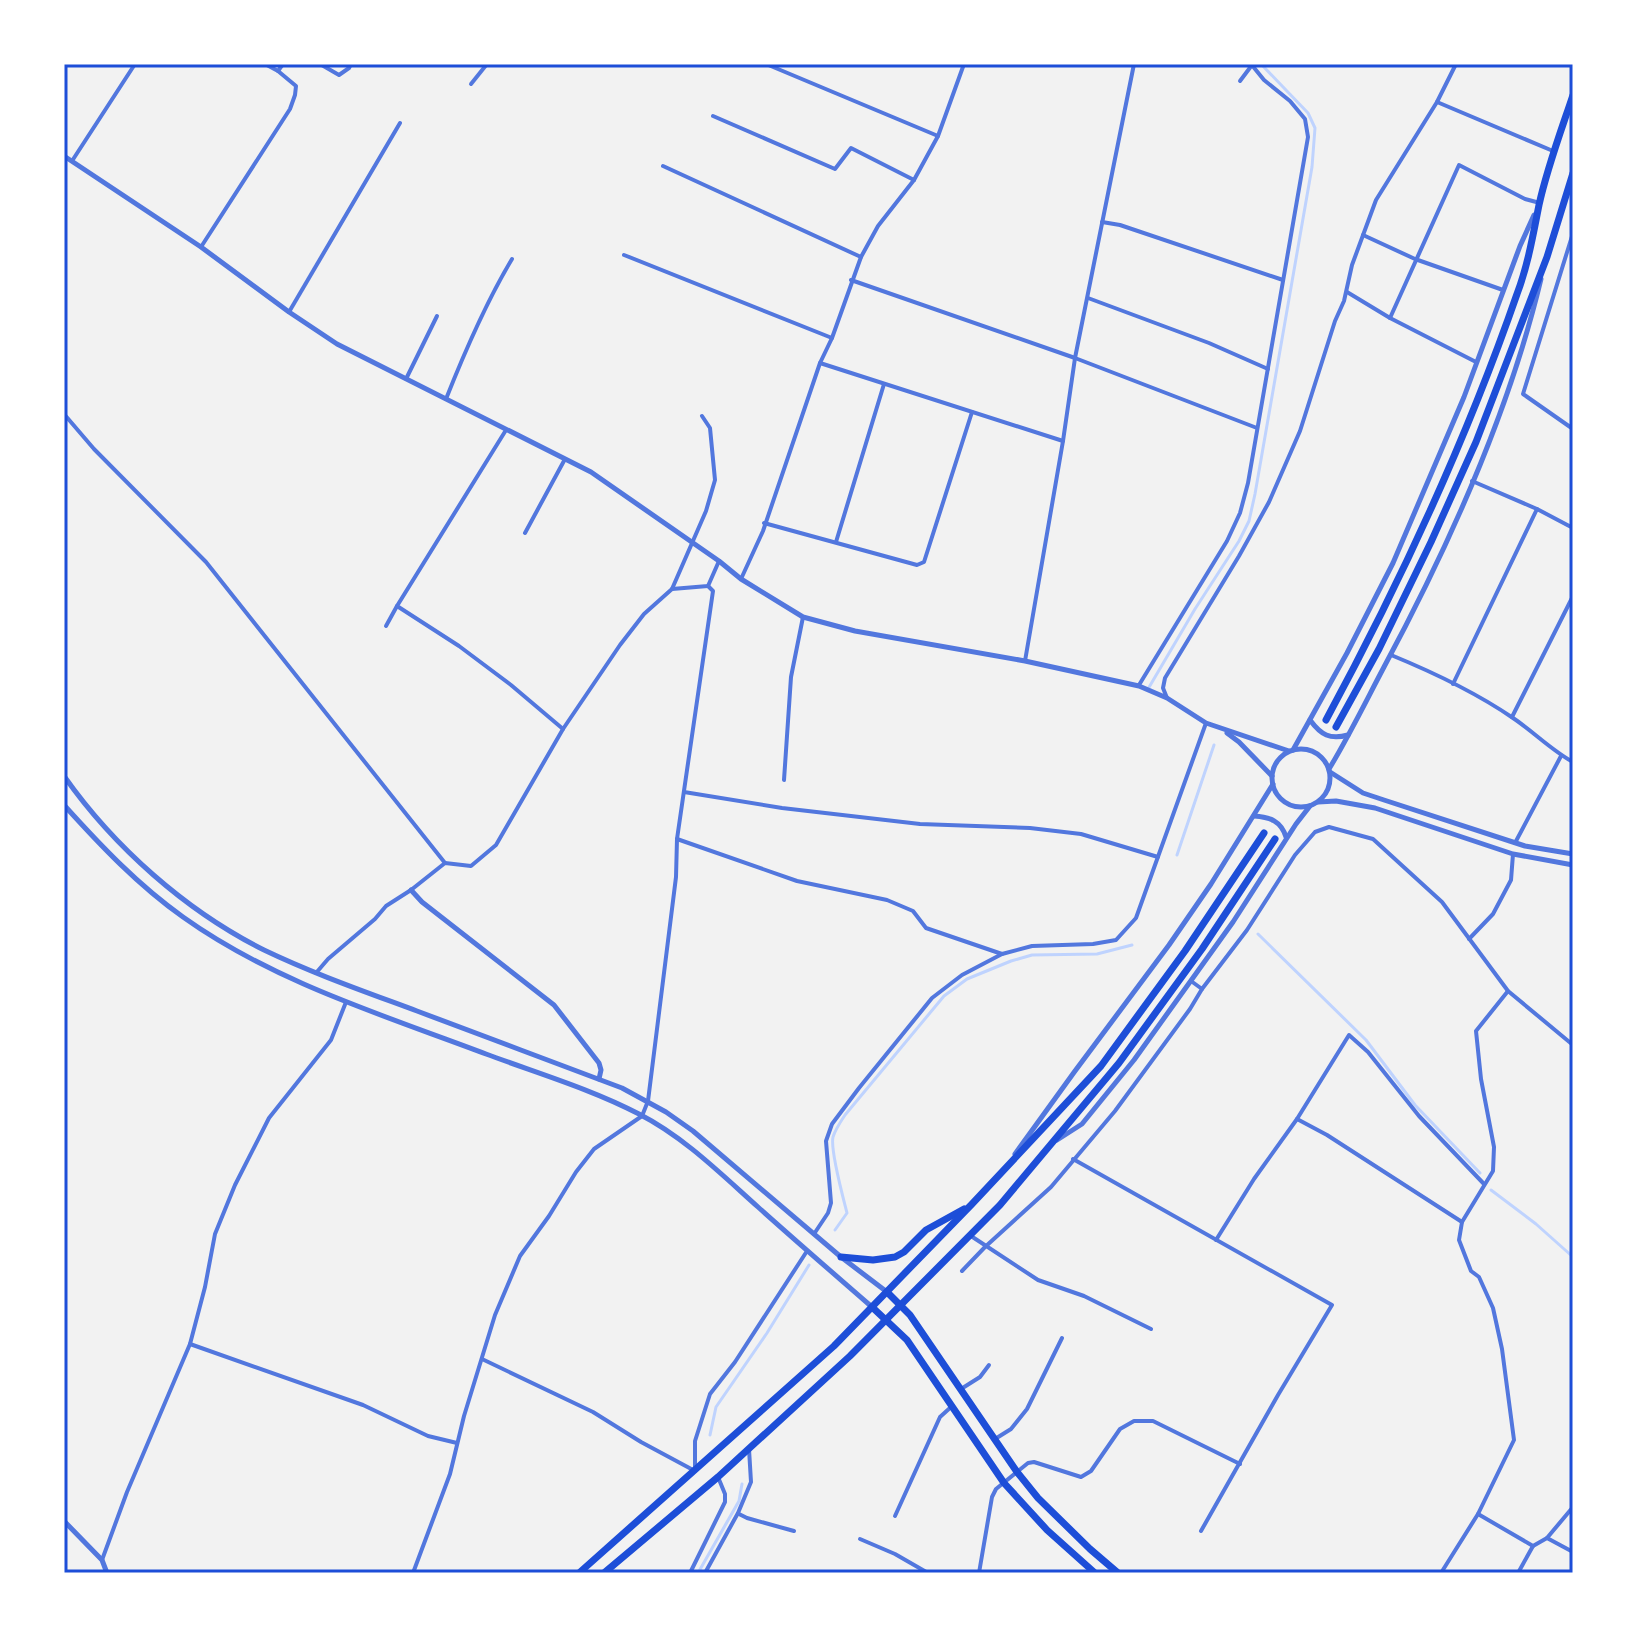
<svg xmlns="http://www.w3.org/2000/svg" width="1637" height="1637" font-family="'Zilla Slab',serif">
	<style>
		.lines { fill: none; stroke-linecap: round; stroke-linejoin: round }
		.stream { stroke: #bfd3fe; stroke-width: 3 }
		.minor { stroke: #5277de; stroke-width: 4 }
		.tertiary { stroke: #5277de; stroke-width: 5 }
		.trunk { stroke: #1d4ed8; stroke-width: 7 }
		.neatline { fill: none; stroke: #1d4ed8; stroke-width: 3 }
	</style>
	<rect width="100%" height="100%" fill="#f2f2f2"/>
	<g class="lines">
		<g class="stream">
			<polyline points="1148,689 1195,609 1239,541 1249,521 1255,494 1312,167 1315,128 1308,113 1261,64"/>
			<polyline points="1177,855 1214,745"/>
			<polyline points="1258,934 1366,1040 1415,1105 1480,1173"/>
			<polyline points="1491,1190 1536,1224 1573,1257"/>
			<path d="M 835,1230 L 847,1213 C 843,1197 830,1150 833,1137 C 835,1130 841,1121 845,1115 L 944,996 L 967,979 L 1011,961 L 1032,955 L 1097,954 L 1132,945"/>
			<polyline points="710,1435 716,1407 767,1333 809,1265"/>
			<polyline points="698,1573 739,1501 742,1484"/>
		</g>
		<g class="minor">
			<polyline points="320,64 339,75 349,68 351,64"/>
			<polyline points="766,64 938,136"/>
			<polyline points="278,71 283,64"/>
			<polyline points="1240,81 1252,65"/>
			<polyline points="471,84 487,64"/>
			<polyline points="1437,102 1553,151"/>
			<polyline points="713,116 835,169 851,148 914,180"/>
			<polyline points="72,161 135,64"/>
			<polyline points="663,166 861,257"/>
			<polyline points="1102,222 1120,225 1283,280"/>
			<polyline points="1573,233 1523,394 1573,429"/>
			<polyline points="1363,235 1415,259 1503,290"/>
			<polyline points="201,247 290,109 295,95 296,86 278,71 265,64"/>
			<polyline points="624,255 832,338"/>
			<polyline points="851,280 1075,358 1257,428"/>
			<polyline points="1347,292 1390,318 1476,362"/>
			<polyline points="1088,298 1209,343 1268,369"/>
			<polyline points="289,312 400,123"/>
			<polyline points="1390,318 1459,165 1525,199 1540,203"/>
			<polyline points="820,363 1063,441"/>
			<polyline points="406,379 437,316"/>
			<path d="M 446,399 C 465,351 485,304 512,259"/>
			<polyline points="64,414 94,449 206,562 445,863"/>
			<polyline points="506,430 397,606 459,646 511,685 563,729"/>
			<polyline points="1472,481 1537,509 1573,528"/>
			<polyline points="764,523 917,565 924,562 972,412"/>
			<polyline points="525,533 565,459"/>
			<polyline points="836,542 884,384"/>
			<polyline points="741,579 763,531 820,363 832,338 861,257 878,226 914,180 938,136 964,64"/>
			<polyline points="672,589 708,586 719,561"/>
			<polyline points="386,626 397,606"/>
			<path d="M 1391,655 C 1430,671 1478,694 1513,718 C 1534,732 1551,750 1573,762"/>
			<polyline points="1025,661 1063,441 1075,358 1134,64"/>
			<polyline points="1453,684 1537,509"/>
			<polyline points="1139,685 1227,541 1240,513 1248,483 1308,137 1305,119 1290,101 1264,80 1251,64"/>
			<polyline points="1167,698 1163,688 1165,678 1239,556 1269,502 1300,431 1335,321 1344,301 1352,265 1376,200 1437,102 1456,64"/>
			<polyline points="1512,717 1573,596"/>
			<polyline points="784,780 791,677 803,617"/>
			<polyline points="684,792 782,808 920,824 1030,828 1081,834 1158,857"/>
			<polyline points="677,839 797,881 887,900 913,911 926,928 1002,954"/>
			<polyline points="1515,843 1561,756"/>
			<polyline points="1469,939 1493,914 1511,880 1513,854"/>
			<polyline points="316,973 328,959 375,919 386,906 411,890 445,863 471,866 496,845 563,729 620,645 644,614 672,589 706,511 715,480 710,428 702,416"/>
			<polyline points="1191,981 1202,989 1247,930 1295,855 1315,832 1329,827 1373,839 1442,902 1508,991 1573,1045"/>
			<polyline points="1297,1119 1327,1135 1462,1222"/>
			<polyline points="1073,1159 1332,1305 1278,1395 1201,1531"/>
			<polyline points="814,1234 828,1213 831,1203 826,1141 832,1124 859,1088 932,998 962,975 1002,954 1032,946 1093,944 1116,940 1136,918 1206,723"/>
			<polyline points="971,1236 1038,1280 1084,1296 1151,1329"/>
			<polyline points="1216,1240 1254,1179 1297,1119 1349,1035 1368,1052 1419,1116 1484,1184"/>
			<polyline points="962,1271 985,1247 1051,1187 1115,1111 1190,1009 1202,989"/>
			<polyline points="190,1344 363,1405 428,1436 457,1443"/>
			<polyline points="482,1359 593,1412 641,1442 695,1471 695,1441 710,1394 735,1362 807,1251"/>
			<polyline points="961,1389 980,1377 989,1365"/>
			<polyline points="995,1439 1011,1429 1027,1409 1062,1338"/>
			<polyline points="739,1514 747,1518 794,1531"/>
			<polyline points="1478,1514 1533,1546 1547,1538 1573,1552"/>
			<polyline points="895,1516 940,1417 951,1407"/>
			<polyline points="1547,1538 1573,1507"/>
			<polyline points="860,1539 895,1554 928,1573"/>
			<polyline points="102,1560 127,1492 190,1344 205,1287 215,1234 235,1185 269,1118 331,1040 346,1002"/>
			<polyline points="413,1573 450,1474 464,1416 495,1315 520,1256 549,1216 576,1172 594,1149 642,1116 648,1101 676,877 677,839 713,591 708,586"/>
			<polyline points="690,1573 725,1502 725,1494 718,1477"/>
			<polyline points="705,1573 738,1513 751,1482 749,1449"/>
			<polyline points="979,1573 992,1497 996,1489 1028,1463 1034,1462 1081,1477 1091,1471 1120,1429 1134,1421 1153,1421 1240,1464"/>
			<polyline points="1441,1573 1478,1514 1514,1440 1502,1349 1493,1308 1479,1277 1471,1271 1459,1240 1462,1222 1493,1171 1494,1147 1481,1079 1476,1031 1508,991"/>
			<polyline points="1518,1573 1533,1546"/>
		</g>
		<g class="tertiary">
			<polyline points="64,156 201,247 289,312 337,344 591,472 719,561 741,579 803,617 855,631 1025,661 1139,686 1167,698 1206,723 1289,751"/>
			<path d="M 1310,720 C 1321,735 1330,740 1348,735"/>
			<polyline points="1227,733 1239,742 1272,776"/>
			<circle cx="1301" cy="778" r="29"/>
			<polyline points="1293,750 1347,653 1393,563 1464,397 1520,246 1534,215"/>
			<path d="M 1329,769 C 1349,736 1366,701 1384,667 C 1449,546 1509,413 1541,279"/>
			<polyline points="1330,772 1363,793 1384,800 1525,846 1573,854"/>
			<path d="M 64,776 C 114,847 186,911 264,950 C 314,974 366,992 417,1011 C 485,1037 554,1062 622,1088 L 666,1112 L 693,1131 L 841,1257 L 887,1292"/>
			<polyline points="1318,802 1336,801 1375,808 1513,854 1573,865"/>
			<path d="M 64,805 C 101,846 138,885 183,917 C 274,982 383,1015 486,1054 C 537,1073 591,1089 639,1114 C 684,1137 721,1174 758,1207 C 796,1241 834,1274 872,1307"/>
			<path d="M 1254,816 C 1270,817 1281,821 1286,837"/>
			<polyline points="411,890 422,902 554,1005 599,1063 601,1070 599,1079"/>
			<polyline points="1057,1140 1082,1124 1134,1060 1233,922 1296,824 1310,806"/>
			<polyline points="1015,1154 1075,1071 1169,945 1211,884 1273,784"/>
			<polyline points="64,1521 102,1560 107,1573"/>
		</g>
		<g class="trunk">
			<path d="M 1326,720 C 1400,583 1466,441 1517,294 C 1528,265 1533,235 1539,205 C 1547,168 1561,131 1573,95"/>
			<polyline points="1336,727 1379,649 1431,542 1476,442 1547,257 1573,173"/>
			<polyline points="841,1257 873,1260 895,1257 904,1252 926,1230 964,1209"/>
			<polyline points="887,1292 910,1315 1017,1472 1038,1498 1090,1549 1118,1573"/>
			<polyline points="872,1307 907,1340 1004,1483 1047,1530 1095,1573"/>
			<polyline points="579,1573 834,1346 972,1204 1101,1066 1185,951 1264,833"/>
			<polyline points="604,1573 718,1477 850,1356 1000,1205 1119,1063 1202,949 1275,839"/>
		</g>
	</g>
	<rect width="1637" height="1637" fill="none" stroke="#ffffff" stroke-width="132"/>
	<rect x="66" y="66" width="1505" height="1505" class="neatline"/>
</svg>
